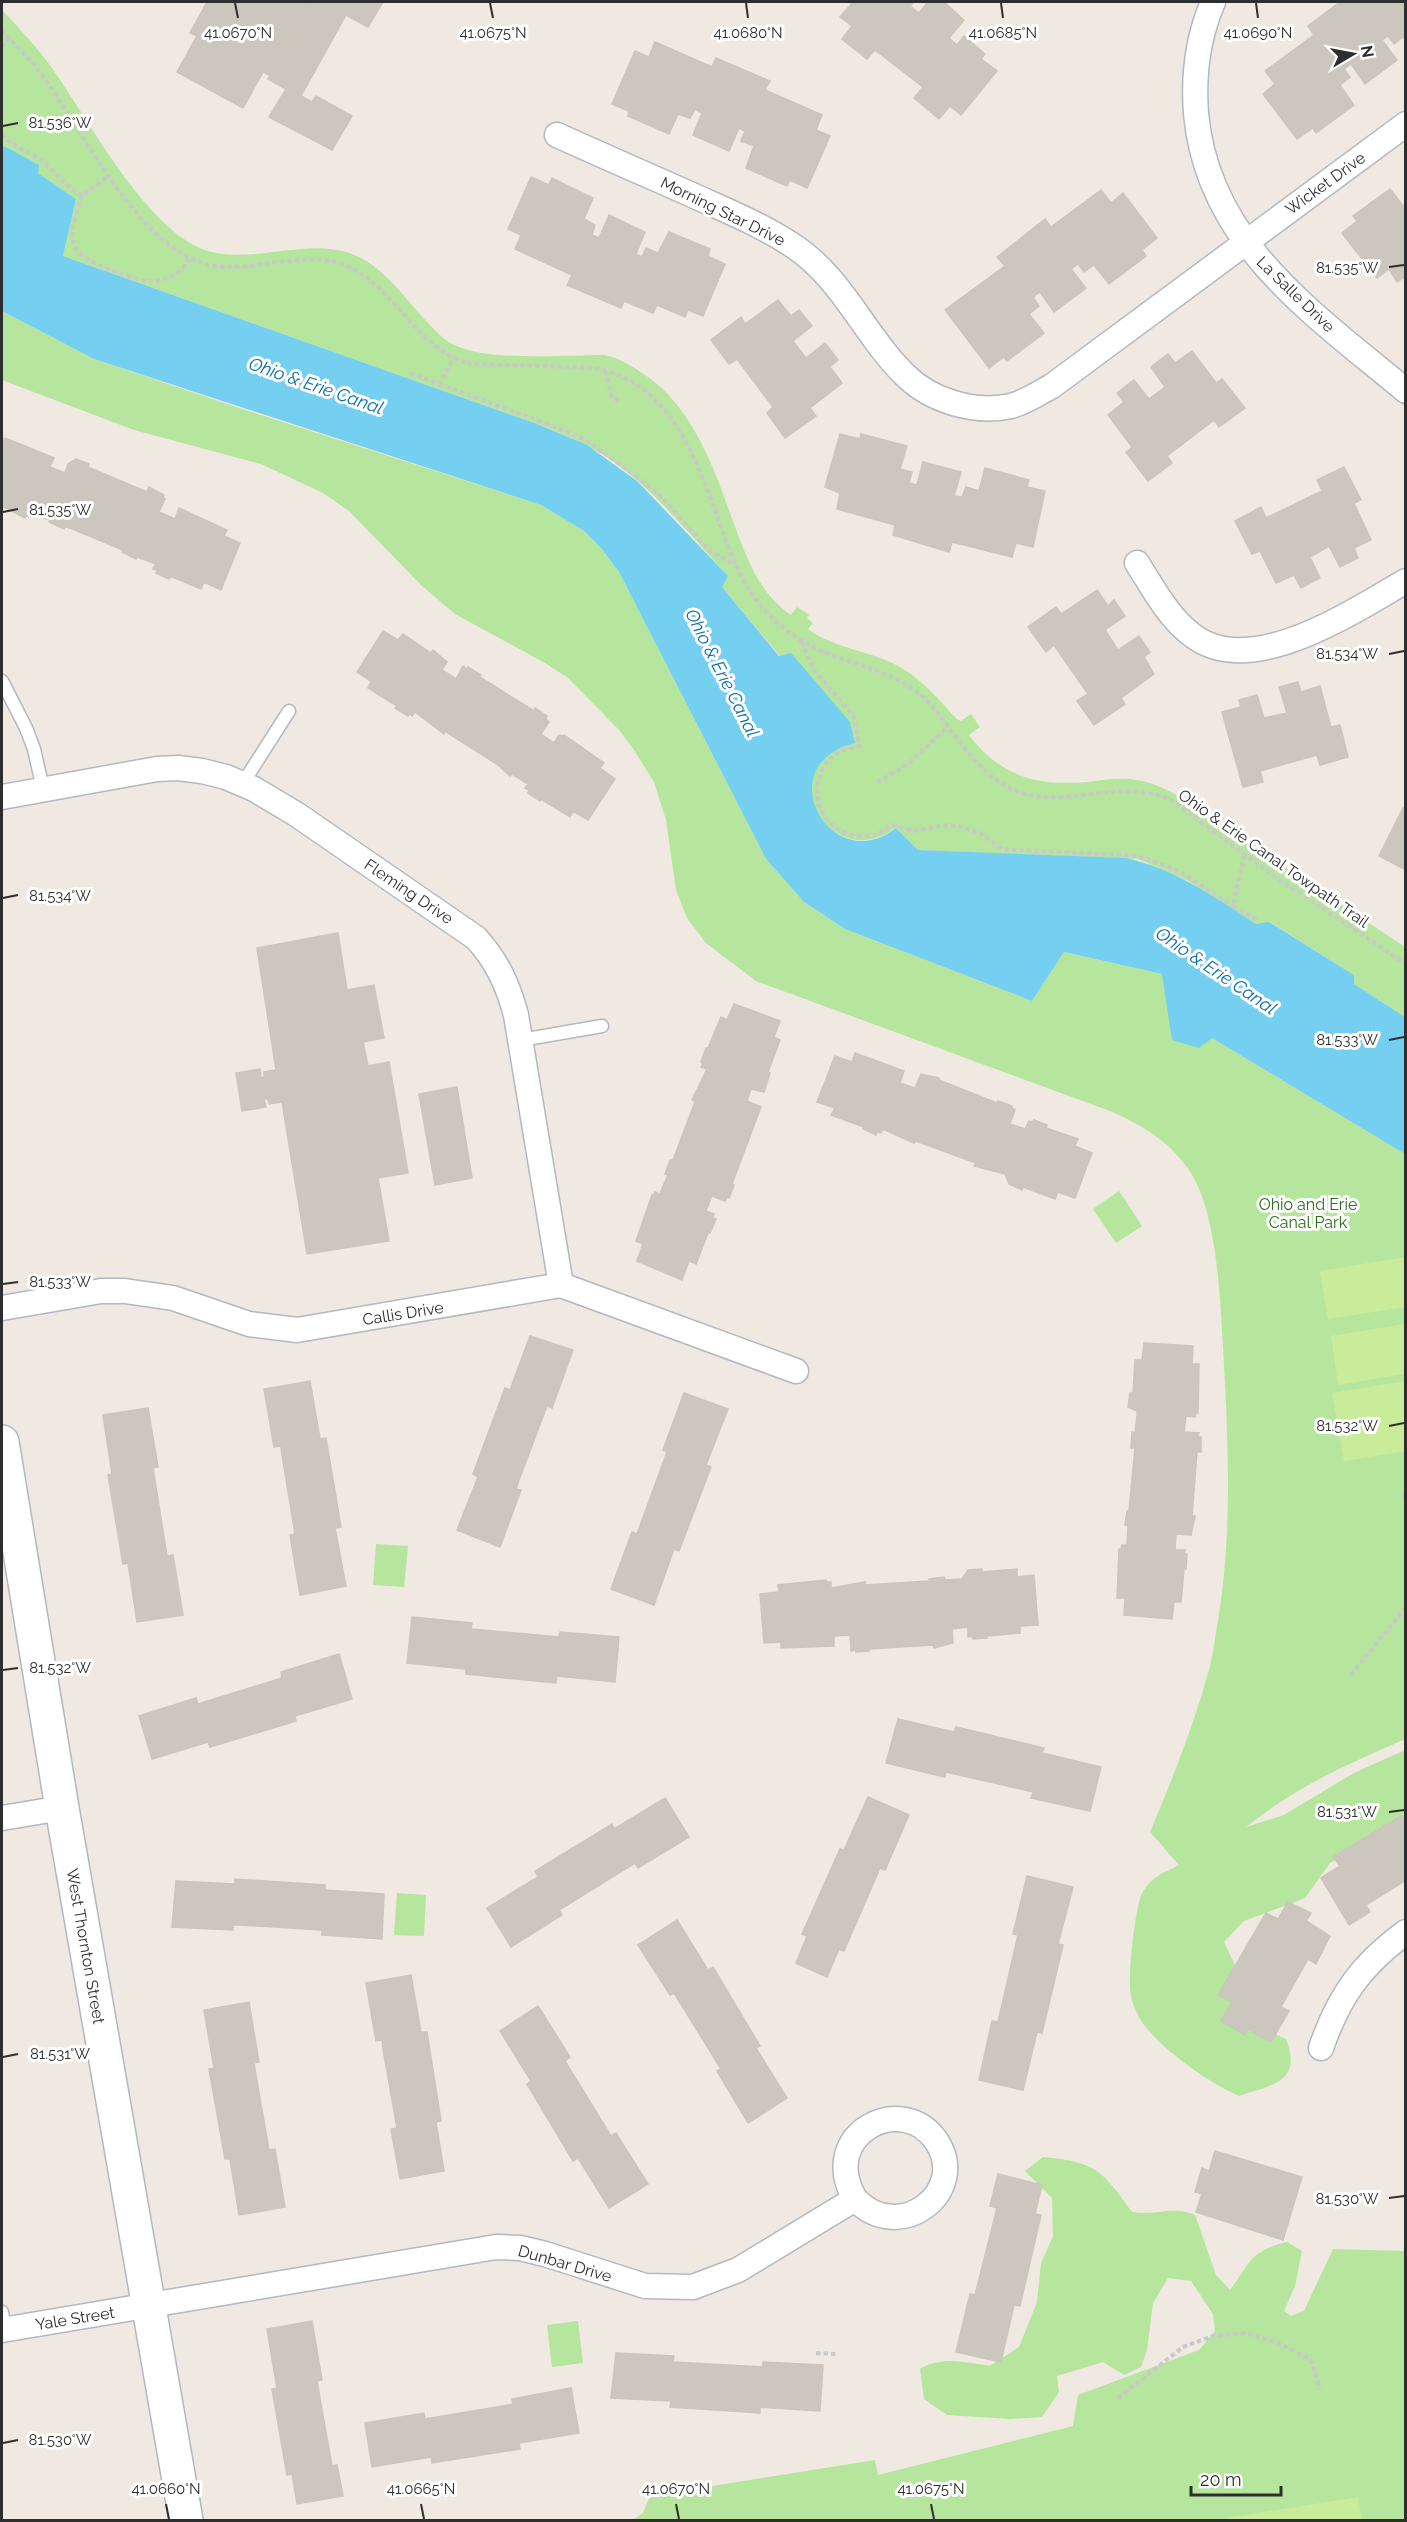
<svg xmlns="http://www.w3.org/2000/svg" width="1407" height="2522" font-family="Raleway,sans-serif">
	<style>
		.green { fill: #b6e59e }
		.pitch { fill: #c9ec9a }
		.water { fill: #75cff0 }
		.building { fill: #cbc7bf; stroke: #cbc5ba; stroke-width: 1.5 }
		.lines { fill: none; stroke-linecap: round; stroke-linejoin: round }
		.service-casing { stroke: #b4b7c1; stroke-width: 15 }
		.minor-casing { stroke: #b4b7c1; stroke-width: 27 }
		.secondary-casing { stroke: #b4b7c1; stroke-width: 36 }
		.path { stroke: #c9c9c9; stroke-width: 4; stroke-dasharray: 4.5 3; stroke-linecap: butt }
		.service { stroke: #fff; stroke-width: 12 }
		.minor { stroke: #fff; stroke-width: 24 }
		.secondary { stroke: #fff; stroke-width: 33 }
		.ticks { fill: none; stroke: #2e2e2e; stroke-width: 2 }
		.labels { text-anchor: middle; stroke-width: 6; stroke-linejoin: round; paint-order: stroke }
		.street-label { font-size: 16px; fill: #2e2e2e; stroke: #fff }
		.park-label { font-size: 16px; fill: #2c6e1b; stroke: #fff }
		.water-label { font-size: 18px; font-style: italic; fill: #0d6fa3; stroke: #fff }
		.ticks-label { font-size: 15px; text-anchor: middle; fill: #2e2e2e; stroke: #fff; stroke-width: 6; stroke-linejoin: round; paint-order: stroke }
	</style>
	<rect width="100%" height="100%" fill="#efe9e1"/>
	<g class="green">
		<path d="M 2,10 C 19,28 37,47 52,68 C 88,119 148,233 208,251 C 258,265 312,234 359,257 C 389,272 408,303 431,326 C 439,335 448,343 459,347 C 493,361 566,355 604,355 C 621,358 633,367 648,377 C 695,411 715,471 734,524 C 747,559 759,593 791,615 L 797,607 L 809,615 L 807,618 L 813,623 L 808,629 C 832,647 863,650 890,662 C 919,675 936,697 957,719 L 961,721 L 971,714 L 980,727 L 969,735 C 1001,777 1037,786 1087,782 C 1104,780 1120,777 1137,780 C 1151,782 1163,788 1175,794 L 1405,947 L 1405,1017 L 1354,984 L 1354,975 L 1270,922 L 1257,925 L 1190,882 L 1138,859 L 918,850 L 896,828 C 831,876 766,769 854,742 L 791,653 L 780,656 L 722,587 L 727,575 C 690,535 654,489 608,458 C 586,444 562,434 537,424 L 63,256 L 76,199 L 38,173 L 4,146 L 2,147 Z"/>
		<path d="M 2,311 L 94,359 L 239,408 L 541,505 L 584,531 L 601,548 L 619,572 L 766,859 L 804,902 L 845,929 L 1032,1001 L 1064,952 L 1162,974 L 1212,1038 L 1405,1154 L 1405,1739 C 1346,1765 1297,1786 1246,1827 L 1284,1815 L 1354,1773 L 1405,1750 L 1405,1821 L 1393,1825 L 1359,1848 L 1330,1863 L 1305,1898 L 1244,1921 L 1224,1942 L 1243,1982 L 1237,2017 L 1286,2039 C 1303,2082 1272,2085 1239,2096 C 1209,2083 1164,2051 1144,2025 C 1139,2018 1132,2004 1131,1996 C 1127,1980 1135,1910 1141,1896 C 1149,1878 1163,1873 1179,1865 L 1150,1832 C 1173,1778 1195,1722 1210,1666 C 1214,1651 1215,1636 1218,1621 C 1233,1530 1228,1438 1223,1346 C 1220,1296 1217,1211 1189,1170 C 1167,1139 1143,1126 1110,1111 L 756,981 L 706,943 L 687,918 L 676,890 L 666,820 L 654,782 L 634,750 L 619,730 L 568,678 L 545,663 L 455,614 L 421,585 L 349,511 L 323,493 L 261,464 L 134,430 L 2,380 Z"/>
		<polygon points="1119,1191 1142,1226 1116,1243 1093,1209"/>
		<polygon points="376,1544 408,1546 404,1587 373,1585"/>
		<polygon points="397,1893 426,1895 424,1936 394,1935"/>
		<path d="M 1043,2157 C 1096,2162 1102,2170 1132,2212 C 1155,2216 1174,2205 1195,2215 L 1216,2275 L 1230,2290 C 1251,2262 1250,2251 1287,2242 L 1302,2251 L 1295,2286 L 1284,2311 L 1291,2316 L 1304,2311 L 1333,2249 L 1405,2251 L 1405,2520 L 633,2520 L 643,2513 L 650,2496 L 875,2460 L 878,2475 L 1073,2426 L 1078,2395 L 1199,2350 L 1215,2331 L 1213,2314 L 1191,2281 L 1168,2278 L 1153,2303 L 1147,2350 L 1141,2367 L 1124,2375 L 1103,2362 L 1057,2376 L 1059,2392 L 1042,2417 L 1010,2419 L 947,2415 L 924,2399 L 920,2369 C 942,2356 965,2362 990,2366 L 1019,2347 L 1037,2302 L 1041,2263 L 1053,2236 L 1052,2198 L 1025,2171 Z"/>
		<polygon points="578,2321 583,2363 552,2367 547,2325"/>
	</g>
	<g class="pitch">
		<polygon points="1405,1257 1405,1307 1328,1319 1320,1271"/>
		<polygon points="1405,1324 1405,1374 1338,1385 1331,1336"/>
		<polygon points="1405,1381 1405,1451 1344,1461 1332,1393"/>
		<polygon points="1358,2497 1362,2520 1215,2520"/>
	</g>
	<path class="water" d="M 4,146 L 39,165 L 38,173 L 76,199 L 63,256 L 537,424 L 587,445 L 637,481 L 728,576 L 722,587 L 779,656 L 791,653 L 850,722 L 855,743 C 767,765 831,879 896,828 L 918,850 L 1126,858 C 1175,869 1215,897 1256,924 L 1269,922 L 1354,975 L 1354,984 L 1405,1017 L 1405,1154 L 1212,1038 L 1199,1048 L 1172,1040 L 1162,974 L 1064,952 L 1032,1001 L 845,929 L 804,902 L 766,859 L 619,572 L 601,548 L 584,531 L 541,505 L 94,359 L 2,311 L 2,147 Z"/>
	<g class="building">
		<polygon points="207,2 311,2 269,75 263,72 243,108 177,72 197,36 190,33"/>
		<polygon points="311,2 383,2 368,27 346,15 301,96 312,102 316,96 352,116 332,150 269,117 286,89 268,79"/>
		<polygon points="853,2 914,2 910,6 919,13 928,2 944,2 964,20 949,38 957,45 964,36 985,54 981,59 997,71 961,115 950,106 939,119 914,98 923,87 875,50 867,59 842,39 852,26 840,17"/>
		<polygon points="1340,2 1406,2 1406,40 1403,37 1394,44 1388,36 1382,40 1397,60 1365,84 1351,64 1344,69 1350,77 1340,85 1354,105 1316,133 1313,128 1297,139 1263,94 1275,84 1265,71 1314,35 1308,26"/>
		<polygon points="655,42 712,67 716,58 770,81 765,90 822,115 816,130 830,136 807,188 790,180 787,186 746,168 754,146 741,141 745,131 739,128 729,151 693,135 702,113 695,109 690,118 678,114 669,134 628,116 629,111 612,104 635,51 649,57"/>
		<polygon points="531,177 549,185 552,178 593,198 584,219 595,225 592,235 599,238 609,215 645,232 636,254 642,257 646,248 658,253 669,232 710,249 708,256 725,264 703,316 688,310 685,317 657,305 653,313 624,301 621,308 567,285 572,275 515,249 521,235 508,229"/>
		<polygon points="1390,189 1404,207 1406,206 1406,276 1397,282 1389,269 1377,278 1342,233 1357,221 1353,216"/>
		<polygon points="1101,190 1111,203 1123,193 1157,238 1142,250 1146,256 1109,284 1094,265 1084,272 1078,264 1071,269 1086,288 1054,312 1040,292 1033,297 1039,306 1029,314 1044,333 1007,361 1004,357 989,368 945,310 1005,266 997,257 1045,219 1051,227"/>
		<polygon points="778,300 791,316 799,310 812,326 793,341 806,358 825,343 838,360 830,367 842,383 810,408 816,416 785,438 767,413 773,407 737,359 729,364 711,340 741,317 745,324"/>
		<polygon points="1192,351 1216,383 1222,379 1245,408 1219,427 1214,420 1167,456 1172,463 1148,481 1126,452 1132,447 1108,415 1124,402 1117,393 1134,380 1149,399 1165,387 1151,367 1168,354 1175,363"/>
		<polygon points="840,434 860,439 861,434 907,446 900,469 912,472 909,483 917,485 923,462 961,472 954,496 962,497 966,487 979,491 985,468 1029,480 1027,487 1045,491 1033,547 1016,543 1012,557 952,542 949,552 893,535 895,525 837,509 840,493 825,487"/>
		<polygon points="5,438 54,458 50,467 65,473 68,464 76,459 89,464 88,467 147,492 149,487 164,495 163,498 165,499 159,512 175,519 179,508 227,530 224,536 240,543 221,590 204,582 201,589 170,576 169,579 156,573 157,570 153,569 156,564 137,557 136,559 122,552 123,550 65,526 64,529 49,522 50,520 31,513 30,517 26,516 25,518 2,506 2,444"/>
		<polygon points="1344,467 1361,500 1354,503 1371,540 1354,548 1358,558 1340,567 1329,546 1310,557 1320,578 1301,588 1294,575 1276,583 1260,551 1252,554 1235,521 1261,507 1266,518 1322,491 1317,480"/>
		<polygon points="1097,590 1108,606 1114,600 1125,616 1105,630 1118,650 1139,636 1150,652 1144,657 1154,674 1121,698 1125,704 1094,725 1077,701 1088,694 1054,645 1046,652 1028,627 1056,607 1061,614"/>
		<polygon points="383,631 398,640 403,634 431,653 433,650 447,662 442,670 456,679 463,666 467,669 468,667 481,675 480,677 534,711 535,708 547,716 546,719 549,722 541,734 554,743 559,735 563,736 564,735 604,763 600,768 615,779 588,820 573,811 570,817 541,799 540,801 528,793 529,790 525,788 528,784 512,774 510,776 498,765 445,731 444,734 415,712 412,716 409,714 408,716 395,708 397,706 368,688 371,681 357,672"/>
		<polygon points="1298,682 1301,692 1320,686 1331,727 1340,725 1348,757 1320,765 1317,755 1260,771 1263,782 1243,787 1222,712 1241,707 1239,700 1257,695 1264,718 1287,713 1279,687"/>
		<polygon points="1403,808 1406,809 1406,870 1379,856"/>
		<polygon points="338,933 347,990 374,985 384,1038 363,1042 368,1066 389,1062 408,1173 378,1178 389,1241 307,1254 282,1102 269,1104 268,1099 264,1099 266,1107 242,1111 236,1073 260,1069 261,1078 264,1077 264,1072 276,1070 257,948"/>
		<polygon points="734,1004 780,1021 774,1037 780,1040 768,1072 770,1073 764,1092 751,1089 747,1101 761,1107 732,1184 734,1185 729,1198 727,1197 725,1201 712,1196 706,1211 714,1214 713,1218 716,1219 710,1233 708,1233 696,1264 689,1261 682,1280 637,1261 643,1244 636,1241 652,1195 654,1195 655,1192 660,1194 661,1191 668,1175 665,1174 670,1160 673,1160 695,1102 692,1100 707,1069 701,1067 703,1064 701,1062 706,1048 708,1048 721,1017 727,1020"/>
		<polygon points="855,1053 904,1071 900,1083 915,1088 921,1074 939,1078 939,1080 997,1103 998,1101 1012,1106 1012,1108 1015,1110 1010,1124 1025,1129 1029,1121 1033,1122 1034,1120 1047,1125 1046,1128 1078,1139 1075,1146 1092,1153 1075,1198 1058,1192 1055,1199 1023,1187 1022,1190 1009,1184 1005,1174 974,1166 976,1163 916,1141 914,1143 883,1129 881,1133 877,1132 876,1135 863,1129 864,1127 831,1115 835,1108 817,1102 835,1056 852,1062"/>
		<polygon points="457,1087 472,1178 435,1185 419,1094"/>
		<polygon points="530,1336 573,1350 552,1408 547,1406 519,1480 516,1489 521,1490 500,1547 457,1530 478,1477 473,1474 505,1388 510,1390"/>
		<polygon points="1144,1343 1193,1346 1192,1364 1199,1364 1198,1413 1196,1412 1195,1417 1186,1416 1184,1432 1199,1433 1198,1437 1201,1437 1201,1452 1197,1452 1192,1516 1195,1516 1191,1535 1176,1534 1175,1550 1185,1550 1184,1554 1187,1554 1186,1569 1184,1569 1181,1602 1174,1602 1172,1619 1124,1615 1125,1598 1117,1598 1119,1549 1121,1549 1122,1545 1127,1545 1128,1525 1125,1525 1127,1511 1129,1511 1135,1448 1131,1448 1132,1432 1135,1433 1137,1416 1137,1411 1128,1407 1130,1393 1133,1393 1135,1360 1142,1360"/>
		<polygon points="310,1381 320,1439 326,1438 341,1527 335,1528 346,1586 300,1595 290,1535 295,1534 282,1455 281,1446 274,1447 264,1389"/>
		<polygon points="684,1393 728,1409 706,1465 711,1467 679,1551 674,1549 654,1605 611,1589 632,1532 637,1534 667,1452 663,1450"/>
		<polygon points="148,1408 158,1467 153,1468 167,1556 173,1555 183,1615 137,1622 128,1563 123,1564 108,1475 112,1474 103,1415"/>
		<polygon points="982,1569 982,1572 1017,1569 1017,1577 1034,1575 1038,1625 1020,1626 1020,1633 987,1636 987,1638 973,1639 972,1636 968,1637 968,1627 952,1629 953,1643 934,1648 933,1645 869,1649 869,1651 856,1652 855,1650 851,1651 850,1635 834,1636 834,1646 781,1648 781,1642 764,1643 760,1594 779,1592 778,1585 826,1580 827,1582 831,1582 831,1588 865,1582 865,1585 929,1581 929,1579 944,1577 945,1580 962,1579 968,1570"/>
		<polygon points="412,1617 472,1623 471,1629 559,1637 560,1632 619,1637 615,1682 557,1676 556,1683 466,1674 466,1669 407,1663"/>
		<polygon points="339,1654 352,1699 295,1716 296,1721 210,1747 208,1742 152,1759 139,1716 196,1698 198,1704 282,1678 281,1672"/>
		<polygon points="898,1719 954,1732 956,1727 1044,1748 1042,1753 1101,1767 1090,1811 1031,1798 1033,1792 946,1772 945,1777 886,1763"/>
		<polygon points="868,1797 909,1815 885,1870 880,1868 844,1951 839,1949 827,1977 796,1963 807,1936 802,1934 840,1849 844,1850"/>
		<polygon points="665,1798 689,1837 638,1868 635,1863 559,1910 562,1915 511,1947 487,1908 538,1877 535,1871 612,1824 614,1829"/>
		<polygon points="1401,1816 1406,1823 1406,1880 1366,1905 1370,1912 1349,1925 1321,1878 1340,1866 1333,1857"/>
		<polygon points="1027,1876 1073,1887 1058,1944 1063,1945 1042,2033 1037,2032 1023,2090 979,2080 992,2021 998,2022 1018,1935 1013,1934"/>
		<polygon points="235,1879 325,1885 325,1890 384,1894 382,1939 322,1935 322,1930 240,1925 233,1925 233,1930 172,1927 176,1881 235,1884"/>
		<polygon points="1288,1902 1311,1913 1306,1921 1330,1936 1316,1964 1308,1959 1281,2007 1289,2011 1271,2042 1248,2029 1245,2035 1221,2021 1232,2002 1218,1995 1266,1913 1278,1919"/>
		<polygon points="677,1920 708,1970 713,1967 760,2046 756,2048 787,2098 748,2123 717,2071 721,2069 679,2001 674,1993 670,1995 638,1945"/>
		<polygon points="411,1975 421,2032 427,2032 441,2121 436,2122 444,2171 400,2179 391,2129 397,2128 383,2049 382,2040 376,2041 366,1983"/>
		<polygon points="249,2002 259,2062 254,2063 259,2093 269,2150 275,2149 285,2207 239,2215 230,2159 225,2159 209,2069 214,2068 204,2010"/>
		<polygon points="538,2006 570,2057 565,2061 611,2136 616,2133 648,2184 609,2208 578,2158 573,2161 527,2084 531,2081 500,2031"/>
		<polygon points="1215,2151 1302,2177 1283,2240 1196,2212 1202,2194 1195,2192 1202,2168 1209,2171"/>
		<polygon points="998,2174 1042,2185 1035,2214 1041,2215 1020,2306 1014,2305 1001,2362 956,2352 970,2294 975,2295 997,2208 990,2206"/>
		<polygon points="312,2321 322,2380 317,2381 322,2410 332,2466 337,2465 343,2496 297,2504 292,2474 287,2475 272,2389 277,2388 267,2329"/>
		<polygon points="616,2353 674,2356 673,2362 763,2367 763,2362 823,2365 820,2411 760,2407 760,2413 670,2407 671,2401 611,2398"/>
		<polygon points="571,2388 579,2433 519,2443 520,2449 432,2463 431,2457 372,2467 365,2423 424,2413 425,2419 503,2406 513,2404 512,2399"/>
	</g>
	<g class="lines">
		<g class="service-casing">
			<g id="service">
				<polyline points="2,681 26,728 34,749 43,789"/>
				<polyline points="243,783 289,711"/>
				<polyline points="521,1040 602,1026"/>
				<polyline points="2,2312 5,2330"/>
			</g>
		</g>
		<g class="minor-casing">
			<g id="minor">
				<path d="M 1213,2 C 1198,37 1193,74 1196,113 C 1207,243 1314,314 1406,391"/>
				<path d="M 557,135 C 601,155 645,174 690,194 C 725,210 760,224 792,245 C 843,278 863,334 905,375 C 931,401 975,414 1011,406 C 1026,402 1039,393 1052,386 L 1406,124"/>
				<path d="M 1137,563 C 1153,588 1168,617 1192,635 C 1251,681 1353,611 1406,581"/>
				<path d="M 2,797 L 157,769 L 178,768 L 202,771 L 226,777 L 254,789 L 296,814 L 476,938 C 497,961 508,985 516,1015 L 561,1285"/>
				<polyline points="2,1308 101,1291 125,1291 173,1298 249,1324 297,1330 561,1285 796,1371"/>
				<polyline points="2,1818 62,1808"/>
				<path d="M 1321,2048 C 1339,1996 1361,1965 1406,1932"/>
				<path d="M 2,2330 L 496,2247 L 520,2248 L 545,2254 L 645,2286 L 693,2287 L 738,2270 L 855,2199 C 900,2246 969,2191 937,2142 C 903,2090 817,2134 855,2199"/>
			</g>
		</g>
		<g class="secondary-casing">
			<polyline id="secondary" points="2,1442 62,1808 186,2520"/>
		</g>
		<g class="path">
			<polyline points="2,29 9,38"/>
			<path d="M 2,47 L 9,38 C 24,53 38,69 50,86 C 86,138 140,245 203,263 C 252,278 309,243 355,270 C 399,295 419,350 470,364 C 500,365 531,365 561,367 C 576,367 592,367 607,371 C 668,390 693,450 713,505 C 726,540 737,578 762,607 C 780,628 804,645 829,654 C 857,665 887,671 913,689 C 947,713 963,760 1004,785 C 1057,817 1119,773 1172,801 L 1281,881 L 1406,964"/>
			<path d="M 2,134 C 13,148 32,152 46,164 C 59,176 66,186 82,196 L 110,175"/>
			<path d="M 82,196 C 78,210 69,230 74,245 C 79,262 139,283 156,281 C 170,279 182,271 189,259"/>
			<polyline points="605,371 612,397 619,401"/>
			<polyline points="410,373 439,384 453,359"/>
			<polyline points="439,384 561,429 589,442 639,478 663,499 709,550 735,565"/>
			<path d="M 802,642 L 813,669 L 854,717 L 859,746 C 850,748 840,750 833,756 C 827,760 823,768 820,775 C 809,805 830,835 862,836 C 874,837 883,831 893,825 L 914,831 L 944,825 L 959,826 L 980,833 L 1002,849 L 1139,856 L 1179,871 L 1233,906"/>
			<polyline points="877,782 907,765 947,727"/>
			<polyline points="1244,855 1233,906 1258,920"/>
			<polyline points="1402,1496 1406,1496"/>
			<polyline points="1351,1675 1406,1607"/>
			<polyline points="816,2353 837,2354"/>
			<polyline points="1118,2398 1183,2347 1213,2336 1245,2333 1276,2342 1310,2359 1320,2389"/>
		</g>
		<use href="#service" class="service"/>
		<use href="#minor" class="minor"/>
		<use href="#secondary" class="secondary"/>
	</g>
	<path class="ticks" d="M 235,3 L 238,18M 490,3 L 493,18M 746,3 L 748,18M 1001,3 L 1003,18M 1256,3 L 1258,18M 3,126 L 18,123M 1389,267 L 1404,265M 3,512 L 18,509M 1389,654 L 1404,651M 3,898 L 18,895M 1389,1040 L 1404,1037M 3,1284 L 18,1282M 1389,1426 L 1404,1423M 3,1670 L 18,1668M 1389,1812 L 1404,1810M 3,2057 L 18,2054M 1389,2198 L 1404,2196M 3,2443 L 18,2440M 166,2504 L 169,2519M 421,2504 L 424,2519M 676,2504 L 679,2519M 931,2504 L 934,2519"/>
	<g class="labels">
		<g class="street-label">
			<text transform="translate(1325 183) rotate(-36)" y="6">Wicket Drive</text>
			<text transform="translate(723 211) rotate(26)" y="6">Morning Star Drive</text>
			<text transform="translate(1296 294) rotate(44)" y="6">La Salle Drive</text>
			<text transform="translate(1274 858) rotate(35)" y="6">Ohio &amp; Erie Canal Towpath Trail</text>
			<text transform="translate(409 891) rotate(34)" y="6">Fleming Drive</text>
			<text transform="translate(403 1313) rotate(-9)" y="6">Callis Drive</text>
			<text transform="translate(86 1946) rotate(80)" y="6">West Thornton Street</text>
			<text transform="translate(565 2263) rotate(16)" y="6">Dunbar Drive</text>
			<text transform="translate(75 2318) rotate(-9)" y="6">Yale Street</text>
		</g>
		<g class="park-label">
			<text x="1308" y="1210">Ohio and Erie<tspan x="1308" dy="18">Canal Park</tspan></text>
		</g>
		<g class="water-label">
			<text transform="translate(316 386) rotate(19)" y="6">Ohio &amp; Erie Canal</text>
			<text transform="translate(722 673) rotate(63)" y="6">Ohio &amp; Erie Canal</text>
			<text transform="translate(1216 971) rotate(34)" y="6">Ohio &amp; Erie Canal</text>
		</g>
	</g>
	<g class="ticks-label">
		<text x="238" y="38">41.0670°N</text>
		<text x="493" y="38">41.0675°N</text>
		<text x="748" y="38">41.0680°N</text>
		<text x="1003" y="38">41.0685°N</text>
		<text x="1258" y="38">41.0690°N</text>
		<text x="60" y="128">81.536°W</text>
		<text x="1347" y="273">81.535°W</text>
		<text x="60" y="515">81.535°W</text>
		<text x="1347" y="659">81.534°W</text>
		<text x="60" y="901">81.534°W</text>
		<text x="1347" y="1045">81.533°W</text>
		<text x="60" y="1287">81.533°W</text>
		<text x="1347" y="1431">81.532°W</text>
		<text x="60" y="1673">81.532°W</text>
		<text x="1347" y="1817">81.531°W</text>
		<text x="60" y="2059">81.531°W</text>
		<text x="1347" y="2204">81.530°W</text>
		<text x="60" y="2445">81.530°W</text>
		<text x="166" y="2494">41.0660°N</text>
		<text x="421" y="2494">41.0665°N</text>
		<text x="676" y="2494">41.0670°N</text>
		<text x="931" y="2494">41.0675°N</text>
	</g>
	<rect width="1407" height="2522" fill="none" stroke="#2e2e2e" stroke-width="6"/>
	<g transform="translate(1353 54) rotate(80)" stroke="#ffffff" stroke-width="4.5" paint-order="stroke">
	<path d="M0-4.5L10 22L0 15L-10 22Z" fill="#2e2e2e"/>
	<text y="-9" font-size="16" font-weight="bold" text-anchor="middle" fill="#2e2e2e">N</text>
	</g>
	<path d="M1191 2486v9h90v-9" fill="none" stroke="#2e2e2e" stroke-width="3"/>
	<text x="1200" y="2486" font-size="18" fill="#2e2e2e" stroke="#ffffff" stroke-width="4.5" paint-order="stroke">20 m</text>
</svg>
